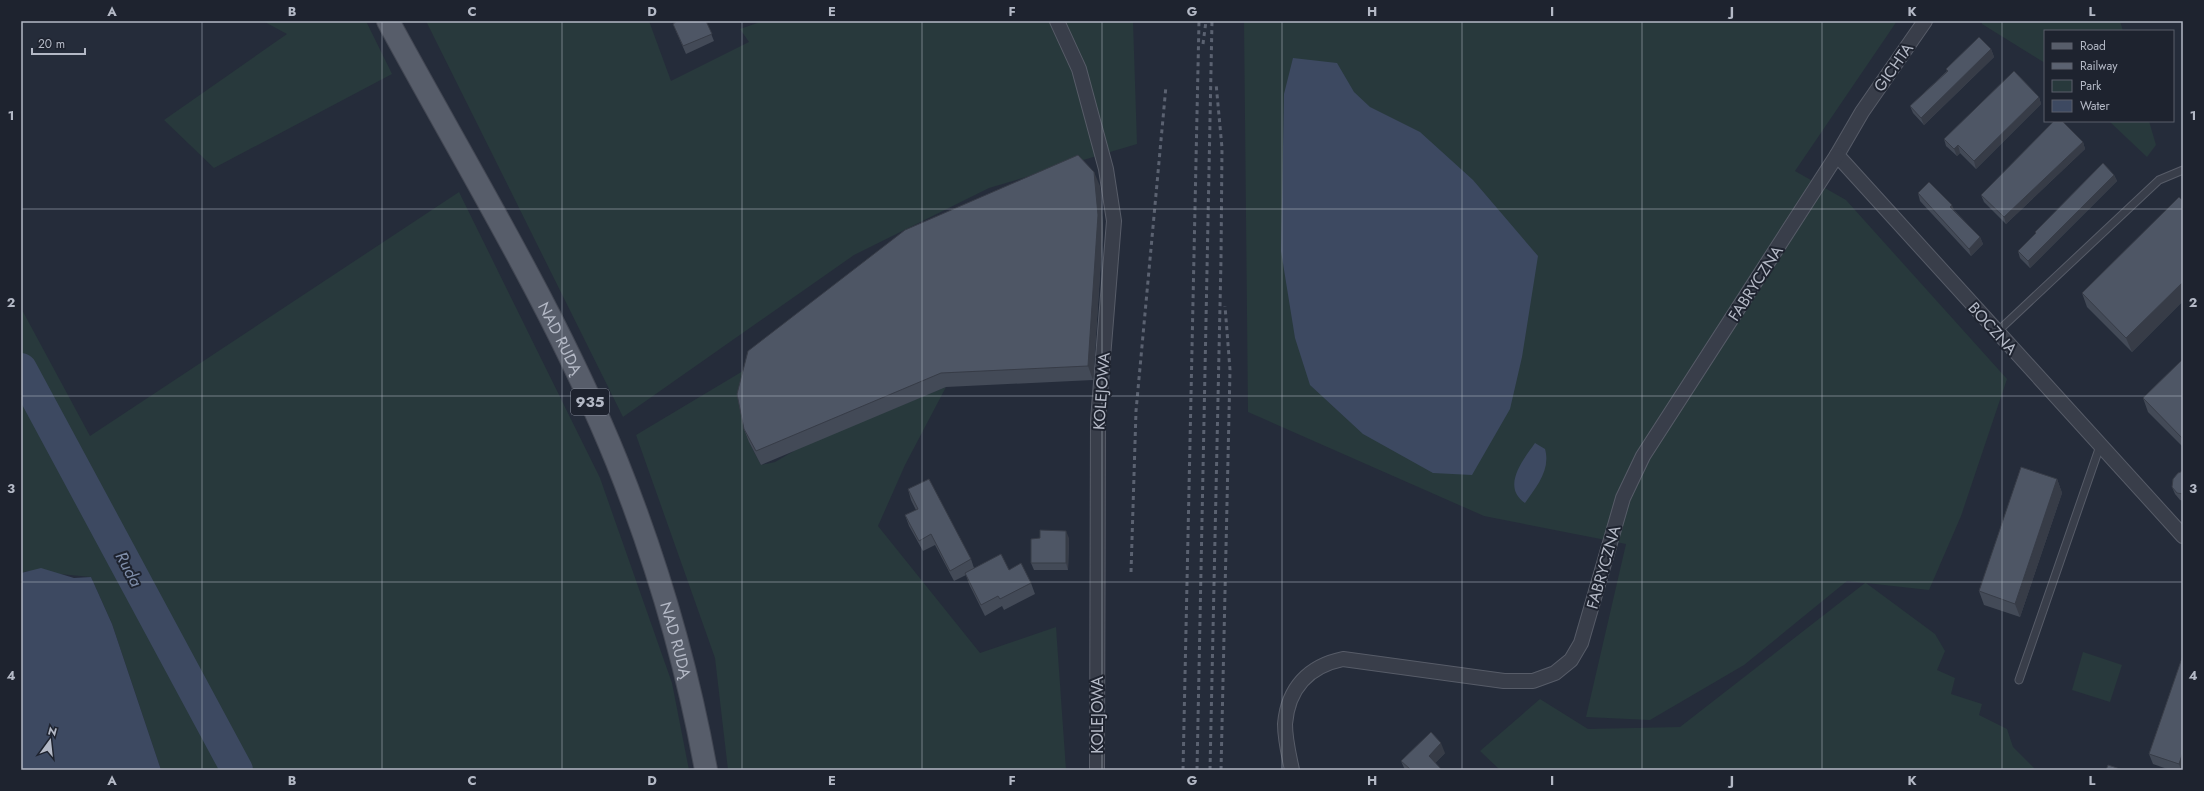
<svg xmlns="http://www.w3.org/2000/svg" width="2204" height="791" font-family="Jost,sans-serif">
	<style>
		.green { fill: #28393c }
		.water { fill: #3d4961 }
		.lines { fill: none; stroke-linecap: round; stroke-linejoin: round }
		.river { stroke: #3d4961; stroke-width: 32 }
		.service-casing { stroke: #575c68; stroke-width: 9 }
		.minor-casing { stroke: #575c68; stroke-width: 16 }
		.primary-casing { stroke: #424753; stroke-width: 24 }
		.service { stroke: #393e4a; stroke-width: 7 }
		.minor { stroke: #393e4a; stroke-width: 14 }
		.primary { stroke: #575d6a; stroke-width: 22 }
		.rail { stroke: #5b6271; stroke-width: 3; stroke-dasharray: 4 4; stroke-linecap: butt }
		.wall { fill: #434a57 }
		.shaded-wall { fill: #373c47 }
		.building { fill: #4e5665; stroke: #373c47 }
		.grid { fill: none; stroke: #b4b9c6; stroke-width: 1; stroke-opacity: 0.55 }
		.labels { text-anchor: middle; stroke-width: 4; stroke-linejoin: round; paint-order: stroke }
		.shield { fill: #1e232f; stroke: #878c99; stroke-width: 1 }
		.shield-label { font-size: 15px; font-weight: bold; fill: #b4b9c6 }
		.street-label { font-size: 16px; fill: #b4b9c6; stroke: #1e232f }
		.water-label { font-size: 17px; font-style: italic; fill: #7f8eaa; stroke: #1e232f }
		.neatline { fill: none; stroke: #b4b9c6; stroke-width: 1.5 }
		.grid-label { font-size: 13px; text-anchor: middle; font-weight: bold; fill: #b4b9c6 }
	</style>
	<rect width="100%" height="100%" fill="#252c3a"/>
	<g class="green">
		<polygon points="263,21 366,21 392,74 214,168 164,120 287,34"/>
		<polygon points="426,21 649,21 671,81 749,42 740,29 763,21 1133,21 1137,144 989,188 854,255 623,417"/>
		<polygon points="1244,21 1897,21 1795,171 1846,200 2007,379 1961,516 1929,590 1866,583 1935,634 1945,651 1937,670 1955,678 1951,694 1982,704 1979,715 2007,729 2013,747 2036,770 1500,770 1480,751 1540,699 1588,729 1680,727 1865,583 1847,581 1744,665 1650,720 1586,717 1626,544 1484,516 1248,412"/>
		<polygon points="1982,21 2120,21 2123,31 2045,31 2045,63 1982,24"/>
		<polygon points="2109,121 2149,121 2156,145 2147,157"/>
		<polygon points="459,192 600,478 672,683 689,770 161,770 112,624 91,577 28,571 21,573 21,308 90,436"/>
		<polygon points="753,365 749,442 761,465 775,462 806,444 946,387 905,465 878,526 980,653 1056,627 1066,770 728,770 715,658 636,435"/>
		<polygon points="2083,652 2122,665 2110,702 2072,690"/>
	</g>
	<g class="water">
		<polygon points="1293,58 1337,63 1354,92 1370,107 1420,132 1473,180 1538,256 1522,357 1510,409 1472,475 1433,473 1363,434 1310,385 1295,338 1281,251 1284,94"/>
		<path d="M 1535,443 L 1545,449 C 1551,470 1536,487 1525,503 C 1501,487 1523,460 1535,443 Z"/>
		<polygon points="41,568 74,578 91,577 112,624 161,770 21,770 21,573"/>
	</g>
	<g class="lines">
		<polyline class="river" points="21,369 237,770"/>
		<g class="service-casing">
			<g id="service">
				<polyline points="1997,332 2159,180 2183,170"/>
				<polyline points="2019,680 2100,446"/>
			</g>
		</g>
		<g class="minor-casing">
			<g id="minor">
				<polyline points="1057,21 1079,69 1106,169 1114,221 1098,420 1097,770"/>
				<polyline points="1925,21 1862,112 1837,155 2183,536"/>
				<path d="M 1292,770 C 1289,755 1285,740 1285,724 C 1288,688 1309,666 1343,659 L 1504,681 L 1533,681 L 1555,673 L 1571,660 L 1581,643 L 1623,498 L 1643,456 L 1837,155"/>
			</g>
		</g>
		<g class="primary-casing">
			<g id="primary">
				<path id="s1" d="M 388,21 C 466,165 556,311 617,462 C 657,562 687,665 706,770"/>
			</g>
		</g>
		<use href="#service" class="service"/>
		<use href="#minor" class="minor"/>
		<use href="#primary" class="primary"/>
		<g class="rail">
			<polyline points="1203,44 1206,21"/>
			<polyline points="1131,572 1136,411 1166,86"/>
			<polyline points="1183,770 1199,21"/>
			<polyline points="1197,770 1212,21"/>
			<polyline points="1210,770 1221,260 1222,148 1216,83"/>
			<polyline points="1221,770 1230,370 1225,306"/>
		</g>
	</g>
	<g class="wall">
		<polygon points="677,21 706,21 714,41 686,54 673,24 677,22"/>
		<polygon points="1991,49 1994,57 1924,125 1913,113 1910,106 1947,71 1946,69"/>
		<polygon points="2039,97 2041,104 1976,169 1960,153 1957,156 1946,146 1944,139"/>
		<polygon points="2083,142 2085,149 2006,224 1984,202 1981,195"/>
		<polygon points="2114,175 2117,181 2030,268 2020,258 2018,251 2036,234 2035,232"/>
		<polygon points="1100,186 1103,229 1093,380 946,387 761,465 749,442 744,429"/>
		<polygon points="1918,193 1955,211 1980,237 1983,244 1971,256 1920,201"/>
		<polygon points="2183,201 2183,301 2132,352 2087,307 2082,293"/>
		<polygon points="2183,359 2183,447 2148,412 2143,398"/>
		<polygon points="2183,471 2183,501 2180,500 2175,494 2172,487"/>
		<polygon points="2057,479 2062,493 2020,617 1984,605 1979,591"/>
		<polygon points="908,489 971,559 974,568 1009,570 1031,583 1035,594 1004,610 1002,606 985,616 969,584 966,575 954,581 935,545 923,551 909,526 905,515 916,510 911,500"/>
		<polygon points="1069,538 1068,570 1034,570 1031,563"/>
		<polygon points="2183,655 2183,770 2170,770 2153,764 2149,754"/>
		<polygon points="1445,753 1435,763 1442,770 1405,770 1401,761"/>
	</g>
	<g class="shaded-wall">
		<polygon points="1991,49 1994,57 1924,125 1921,118"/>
		<polygon points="2039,97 2041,104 1976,169 1974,161"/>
		<polygon points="2083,142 2085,149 2006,224 2004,217"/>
		<polygon points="1958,145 1960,153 1957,156 1954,149"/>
		<polygon points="1094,172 1100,186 1103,229 1093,380 1088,366"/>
		<polygon points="2114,175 2117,181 2030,268 2028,261"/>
		<polygon points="1952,205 1955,212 1950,207"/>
		<polygon points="1980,237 1983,244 1971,256 1969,249"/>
		<polygon points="2183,282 2183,301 2132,352 2126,338"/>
		<polygon points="2057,479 2062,493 2020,617 2015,604"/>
		<polygon points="1066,531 1069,538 1068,570 1066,563"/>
		<polygon points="1441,743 1445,753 1432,766 1429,756"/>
		<polygon points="2183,752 2183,770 2181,770 2179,764"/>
	</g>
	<g class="building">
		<polygon points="677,21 706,21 712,34 683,46 673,24"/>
		<polygon points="1979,37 1991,49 1921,118 1910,106 1948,71 1946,69"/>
		<polygon points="2014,71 2039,97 1974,161 1958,145 1954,149 1944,139"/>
		<polygon points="2054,121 2062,121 2083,142 2004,217 1981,195"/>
		<polygon points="1078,155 1094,172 1098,215 1088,366 941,373 756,451 744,429 737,394 748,351 905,230"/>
		<polygon points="2103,163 2114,175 2028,261 2018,251 2036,233 2035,232"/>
		<polygon points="1929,182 1952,205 1950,207 1980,237 1969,249 1918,193"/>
		<polygon points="2179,197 2183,201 2183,282 2126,338 2082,293"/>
		<polygon points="2183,359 2183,439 2143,398"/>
		<polygon points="2021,467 2057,479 2015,604 1979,591"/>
		<polygon points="2183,471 2183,494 2177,493 2172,487 2173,479 2178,473"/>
		<polygon points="929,479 971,559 950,571 931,534 919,541 905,515 918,509 908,489"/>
		<polygon points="1040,530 1066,531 1066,563 1031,563 1031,539 1040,538"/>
		<polygon points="1001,554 1009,570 1021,563 1031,583 1000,599 998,596 981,605 965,573"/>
		<polygon points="2183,655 2183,752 2179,764 2149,754"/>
		<polygon points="1431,732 1441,743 1429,756 1442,770 1409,770 1410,769 1401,761"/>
		<polygon points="2108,765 2123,770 2106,770"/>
	</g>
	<path class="grid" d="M 202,21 L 202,770M 382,21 L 382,770M 562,21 L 562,770M 742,21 L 742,770M 922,21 L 922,770M 1102,21 L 1102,770M 1282,21 L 1282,770M 1462,21 L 1462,770M 1642,21 L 1642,770M 1822,21 L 1822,770M 2002,21 L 2002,770M 21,209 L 2183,209M 21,396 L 2183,396M 21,582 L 2183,582"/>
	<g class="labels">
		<rect class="shield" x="571" y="389" width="38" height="26" rx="3"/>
		<g class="shield-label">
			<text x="590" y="407">935</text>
		</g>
		<g class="street-label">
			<text transform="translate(1893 67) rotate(-55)" y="6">GICHTA</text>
			<text transform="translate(1755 283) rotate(-57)" y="6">FABRYCZNA</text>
			<text transform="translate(1993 328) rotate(48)" y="6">BOCZNA</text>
			<text dy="6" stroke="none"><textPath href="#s1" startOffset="361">NAD RUDĄ</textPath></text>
			<text transform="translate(1101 391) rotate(-86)" y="6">KOLEJOWA</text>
			<text transform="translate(1603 567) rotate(-74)" y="6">FABRYCZNA</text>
			<text dy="6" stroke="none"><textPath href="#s1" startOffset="685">NAD RUDĄ</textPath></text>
			<text transform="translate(1097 715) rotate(-90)" y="6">KOLEJOWA</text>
		</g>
		<g class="water-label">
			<text transform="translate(129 569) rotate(62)" y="6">Ruda</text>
		</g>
	</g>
	<rect width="2204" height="791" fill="none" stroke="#1e232f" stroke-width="44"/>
	<rect x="2044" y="30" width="130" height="92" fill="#1e232f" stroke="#5a5f6b"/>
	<rect x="2052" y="43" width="20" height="6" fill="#575d6a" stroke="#5a5f6b"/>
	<text x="2080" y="50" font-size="12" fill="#b4b9c6">Road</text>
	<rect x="2052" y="63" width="20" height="6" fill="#5b6271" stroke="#5a5f6b"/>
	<text x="2080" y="70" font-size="12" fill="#b4b9c6">Railway</text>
	<rect x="2052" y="80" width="20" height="12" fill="#28393c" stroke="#5a5f6b"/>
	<text x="2080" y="90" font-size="12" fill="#b4b9c6">Park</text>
	<rect x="2052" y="100" width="20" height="12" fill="#3d4961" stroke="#5a5f6b"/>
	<text x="2080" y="110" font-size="12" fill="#b4b9c6">Water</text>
	<g transform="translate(50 741) rotate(15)" stroke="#1e232f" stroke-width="3" paint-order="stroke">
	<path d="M0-3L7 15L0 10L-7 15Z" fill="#b4b9c6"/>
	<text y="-6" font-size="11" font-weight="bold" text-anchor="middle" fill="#b4b9c6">N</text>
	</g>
	<path d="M32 48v6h53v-6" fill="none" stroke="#b4b9c6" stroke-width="2"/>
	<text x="38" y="48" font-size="12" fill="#b4b9c6" stroke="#1e232f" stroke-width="3" paint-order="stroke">20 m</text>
	<rect x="22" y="22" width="2160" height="747" class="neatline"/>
	<g class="grid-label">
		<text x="112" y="16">A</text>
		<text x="292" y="16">B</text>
		<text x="472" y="16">C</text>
		<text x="652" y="16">D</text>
		<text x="832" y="16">E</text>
		<text x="1012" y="16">F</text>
		<text x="1192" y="16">G</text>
		<text x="1372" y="16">H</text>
		<text x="1552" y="16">I</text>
		<text x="1732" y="16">J</text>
		<text x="1912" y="16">K</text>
		<text x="2092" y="16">L</text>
		<text x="11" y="120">1</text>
		<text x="2193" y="120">1</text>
		<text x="11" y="307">2</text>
		<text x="2193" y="307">2</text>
		<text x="11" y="493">3</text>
		<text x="2193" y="493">3</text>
		<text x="11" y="680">4</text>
		<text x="2193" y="680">4</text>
		<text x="112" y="785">A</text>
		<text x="292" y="785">B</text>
		<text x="472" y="785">C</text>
		<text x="652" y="785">D</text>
		<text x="832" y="785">E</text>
		<text x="1012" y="785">F</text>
		<text x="1192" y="785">G</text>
		<text x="1372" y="785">H</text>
		<text x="1552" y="785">I</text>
		<text x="1732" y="785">J</text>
		<text x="1912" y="785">K</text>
		<text x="2092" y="785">L</text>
	</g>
</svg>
